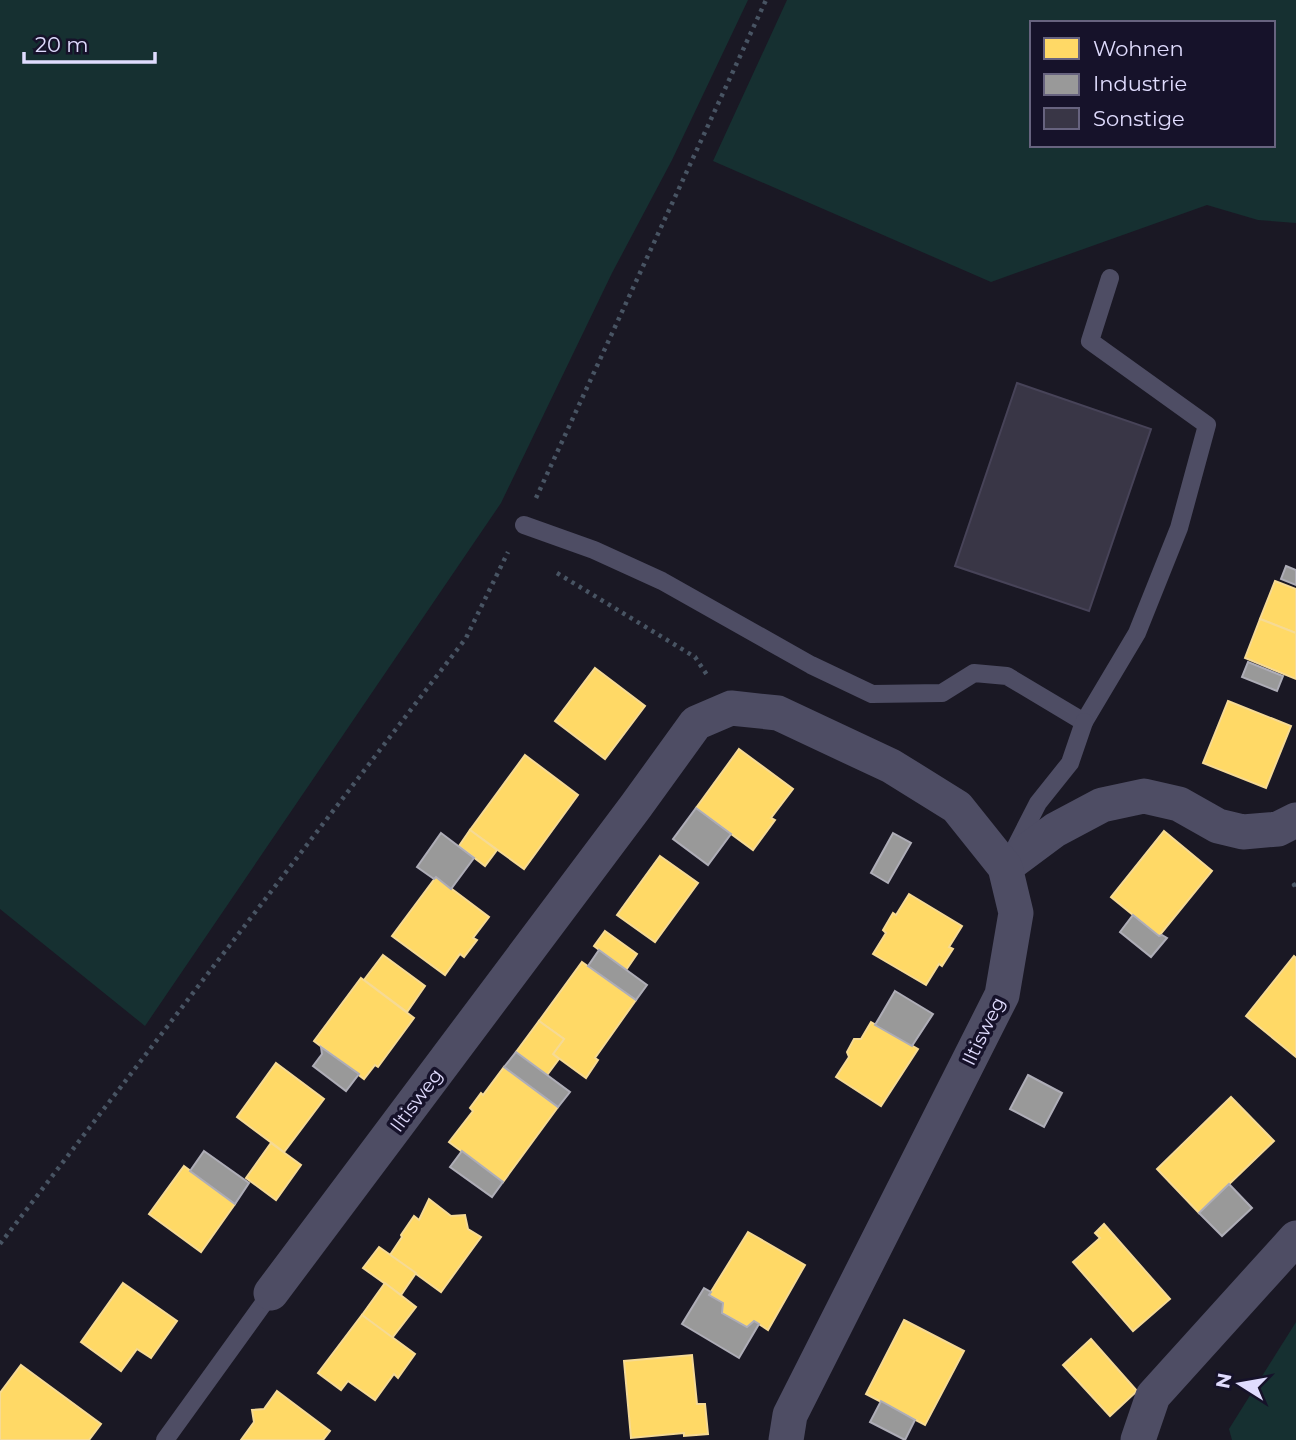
<svg xmlns="http://www.w3.org/2000/svg" width="1296" height="1440" font-family="Montserrat,sans-serif">
	<style>
		.green { fill: #163031; fill-rule: evenodd }
		.homes { fill: #ffd966; stroke: #f6da94; stroke-width: 2 }
		.industry { fill: #999; stroke: #aeadb7; stroke-width: 2 }
		.building { fill: #393646; stroke: #474358; stroke-width: 2 }
		.lines { fill: none; stroke-linecap: round; stroke-linejoin: round }
		.path { stroke: #485463; stroke-width: 4.5; stroke-dasharray: 3.5 5; stroke-linecap: butt }
		.service { stroke: #4e4d64; stroke-width: 18 }
		.minor { stroke: #4e4d64; stroke-width: 35 }
		.labels { text-anchor: middle; stroke-width: 7; stroke-linejoin: round; paint-order: stroke }
		.street-label { font-size: 19px; fill: #e0dcfe; stroke: #16122a }
	</style>
	<rect width="100%" height="100%" fill="#1a1824"/>
	<g class="green">
		<polygon points="0,0 748,0 672,160 612,273 501,503 145,1026 0,909"/>
		<path d="M 787,0 L 1296,0 L 1296,223 L 1258,220 L 1207,205 L 991,282 L 713,161 ZM 1032,23 L 1273,23 L 1273,145 L 1032,145 Z"/>
		<polygon points="1296,1322 1296,1440 1232,1440 1229,1429"/>
	</g>
	<g class="homes">
		<polygon points="1275,581 1296,589 1296,633 1260,619"/>
		<polygon points="1260,619 1296,633 1296,679 1245,658"/>
		<polygon points="595,668 645,706 605,759 555,721"/>
		<polygon points="1228,701 1291,726 1266,788 1203,763"/>
		<polygon points="739,749 793,789 771,818 775,820 753,850 696,808"/>
		<polygon points="525,755 578,795 524,869 470,830"/>
		<polygon points="470,830 497,850 485,866 459,846"/>
		<polygon points="1164,831 1212,871 1159,936 1111,897"/>
		<polygon points="660,856 698,883 655,942 617,915"/>
		<polygon points="436,877 489,917 473,938 477,940 464,957 460,954 445,975 392,936"/>
		<polygon points="909,894 962,926 949,947 953,949 942,966 939,964 926,985 873,954 886,933 883,930 893,913 896,915"/>
		<polygon points="605,931 637,954 626,970 594,946"/>
		<polygon points="383,955 425,986 407,1012 364,980"/>
		<polygon points="1294,956 1296,958 1296,1057 1246,1016"/>
		<polygon points="582,962 636,1000 595,1058 598,1060 586,1078 553,1054 564,1039 539,1021"/>
		<polygon points="361,978 414,1018 378,1067 375,1065 364,1079 314,1041"/>
		<polygon points="539,1021 564,1039 553,1054 559,1059 547,1075 516,1052"/>
		<polygon points="871,1022 918,1049 881,1106 836,1077 849,1057 847,1052 854,1039 861,1039"/>
		<polygon points="276,1063 324,1099 284,1152 237,1117"/>
		<polygon points="504,1067 558,1107 503,1182 449,1142 473,1111 470,1108 481,1093 483,1095"/>
		<polygon points="1231,1097 1274,1141 1199,1213 1157,1169"/>
		<polygon points="271,1143 301,1165 276,1200 246,1178"/>
		<polygon points="184,1166 235,1204 201,1252 149,1214"/>
		<polygon points="429,1199 451,1216 465,1215 468,1229 481,1237 441,1292 390,1255 402,1237 401,1235 414,1216 419,1220"/>
		<polygon points="1104,1224 1170,1299 1133,1331 1073,1262 1100,1238 1095,1233"/>
		<polygon points="748,1232 805,1265 768,1330 754,1321 747,1327 722,1313 723,1303 709,1295"/>
		<polygon points="379,1247 416,1273 401,1295 363,1268"/>
		<polygon points="123,1283 177,1321 151,1358 137,1349 121,1371 81,1342"/>
		<polygon points="385,1283 416,1307 392,1338 362,1315"/>
		<polygon points="362,1315 415,1354 398,1378 394,1374 375,1400 348,1381 341,1390 318,1373"/>
		<polygon points="904,1320 964,1351 925,1425 866,1394"/>
		<polygon points="1091,1339 1137,1391 1110,1416 1063,1365"/>
		<polygon points="692,1355 697,1404 705,1404 708,1434 684,1436 684,1433 631,1438 624,1361"/>
		<polygon points="21,1365 101,1424 89,1440 0,1440 0,1393"/>
		<polygon points="277,1391 330,1431 323,1440 241,1440 254,1422 252,1410 264,1409"/>
	</g>
	<g class="industry">
		<polygon points="1286,566 1296,570 1296,585 1281,579"/>
		<polygon points="1248,662 1283,676 1277,691 1242,677"/>
		<polygon points="696,808 731,834 708,865 673,839"/>
		<polygon points="441,833 474,858 451,889 436,877 434,879 417,867"/>
		<polygon points="893,833 911,843 888,883 871,873"/>
		<polygon points="1133,915 1159,936 1162,935 1167,938 1151,957 1120,932"/>
		<polygon points="599,950 647,985 636,1000 588,966"/>
		<polygon points="895,991 933,1014 912,1046 875,1025"/>
		<polygon points="321,1047 359,1074 346,1091 313,1066 322,1054"/>
		<polygon points="516,1052 570,1092 558,1107 504,1067"/>
		<polygon points="1028,1075 1062,1093 1044,1127 1010,1109"/>
		<polygon points="204,1151 249,1183 235,1204 190,1171"/>
		<polygon points="462,1151 503,1182 492,1197 450,1167"/>
		<polygon points="1229,1184 1252,1208 1222,1236 1199,1213"/>
		<polygon points="704,1288 711,1292 709,1295 723,1303 722,1313 747,1327 754,1321 759,1324 739,1358 682,1324"/>
		<polygon points="881,1401 915,1420 905,1440 870,1422"/>
	</g>
	<polygon class="building" points="1017,383 1151,429 1089,611 955,566"/>
	<g class="lines">
		<g class="path">
			<polyline points="536,498 766,0"/>
			<polyline points="557,573 695,657 707,675"/>
			<polyline points="1296,884 1294,885 1296,886"/>
			<polyline points="0,1244 466,638 508,552"/>
		</g>
		<g class="service">
			<polyline points="524,525 594,550 662,581 811,665 872,694 942,693 974,673 1007,676 1084,722 1137,633 1179,528 1207,425 1090,341 1110,278"/>
			<polyline points="1013,852 1038,803 1070,763 1084,722"/>
			<polyline points="165,1440 271,1293"/>
		</g>
		<g class="minor">
			<polyline points="1005,867 1055,830 1102,805 1144,796 1179,804 1218,826 1243,832 1278,829 1296,820"/>
			<polyline points="271,1293 636,806 696,723 731,708 778,713 891,766 957,807 1005,867 1016,913 1002,995 790,1415 786,1440"/>
			<polyline points="1138,1440 1153,1396 1296,1238"/>
		</g>
	</g>
	<g class="labels">
		<g class="street-label">
			<text transform="translate(983 1031) rotate(-64)" y="7">Iltisweg</text>
			<text transform="translate(416 1100) rotate(-53)" y="7">Iltisweg</text>
		</g>
	</g>
	<rect x="1030" y="21" width="245" height="126" fill="#16122a" stroke="#67637f" stroke-width="2"/>
	<rect x="1044" y="38" width="35" height="21" fill="#ffd966" stroke="#67637f" stroke-width="2"/>
	<text x="1093" y="56" font-size="21" fill="#e0dcfe">Wohnen</text>
	<rect x="1044" y="74" width="35" height="21" fill="#999999" stroke="#67637f" stroke-width="2"/>
	<text x="1093" y="91" font-size="21" fill="#e0dcfe">Industrie</text>
	<rect x="1044" y="108" width="35" height="21" fill="#393646" stroke="#67637f" stroke-width="2"/>
	<text x="1093" y="126" font-size="21" fill="#e0dcfe">Sonstige</text>
	<g transform="translate(1240 1384) rotate(281)" stroke="#16122a" stroke-width="5" paint-order="stroke">
	<path d="M0-5L12 26L0 18L-12 26Z" fill="#e0dcfe"/>
	<text y="-10" font-size="19" font-weight="bold" text-anchor="middle" fill="#e0dcfe">N</text>
	</g>
	<path d="M24 52v10h131v-10" fill="none" stroke="#e0dcfe" stroke-width="3.5"/>
	<text x="35" y="52" font-size="21" fill="#e0dcfe" stroke="#16122a" stroke-width="5" paint-order="stroke">20 m</text>
</svg>
